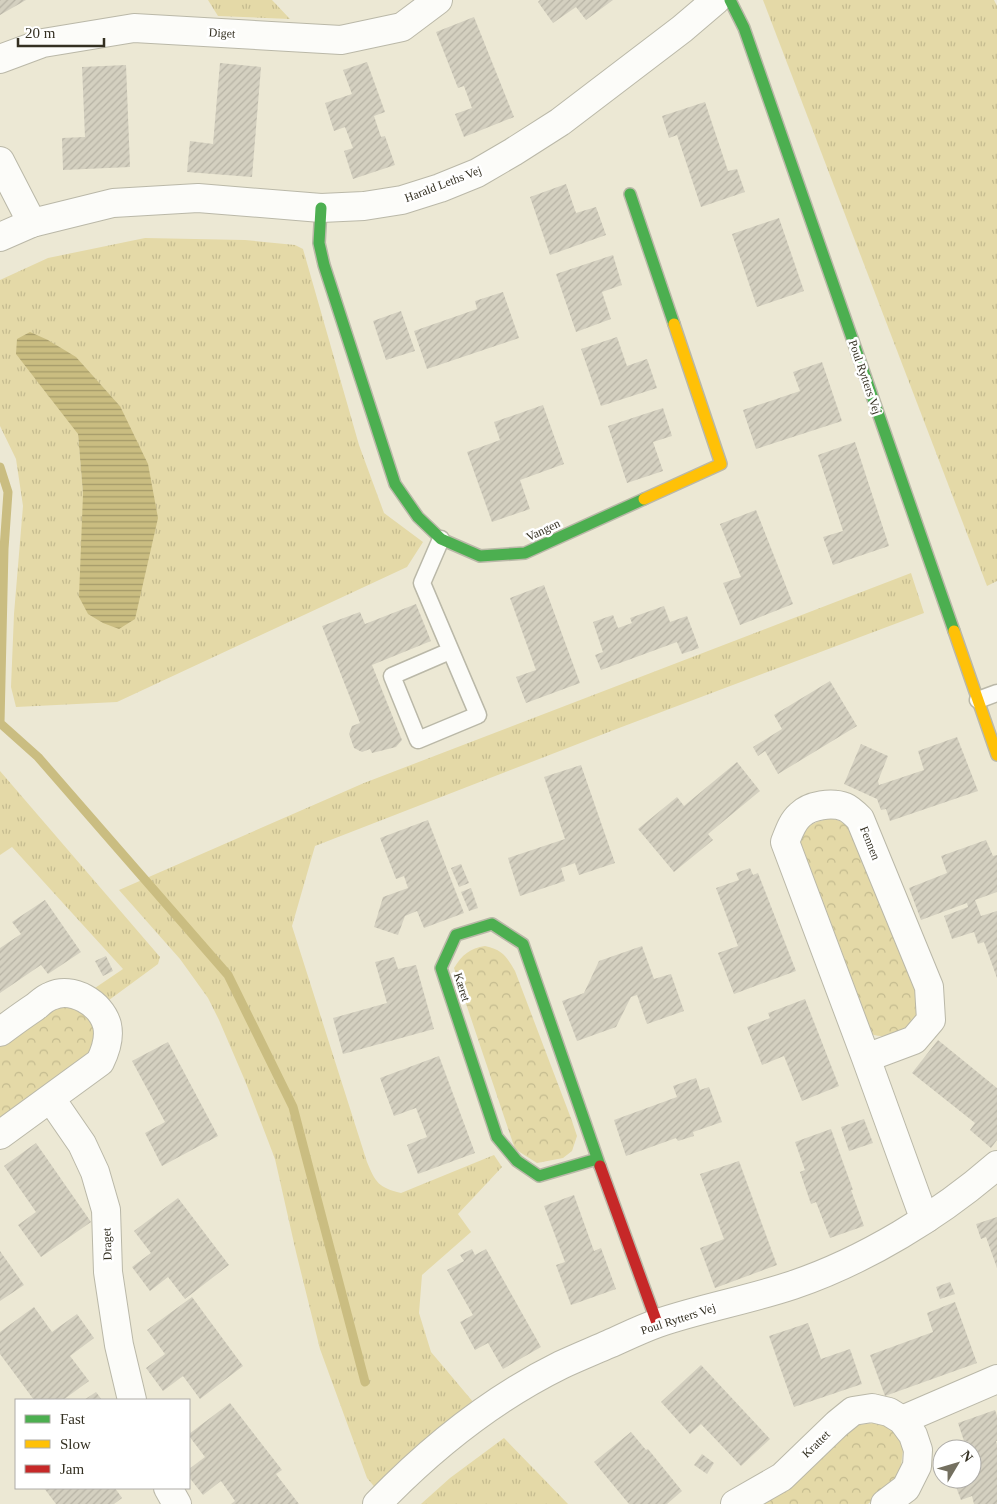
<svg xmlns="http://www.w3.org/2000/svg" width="997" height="1504" font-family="Georgia,serif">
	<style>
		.grass { fill: url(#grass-tufts); fill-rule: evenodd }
		.forest { fill: url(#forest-crowns) }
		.water { fill: url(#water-rules) }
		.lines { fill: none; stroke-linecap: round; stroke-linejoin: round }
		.stream { stroke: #cabd81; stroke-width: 9 }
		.building { fill: url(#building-hatch) }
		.lane-casing { stroke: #bab8a8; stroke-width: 19 }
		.street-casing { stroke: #bab8a8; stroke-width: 30 }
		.fast-casing { stroke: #bab8a8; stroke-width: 14 }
		.slow-casing { stroke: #bab8a8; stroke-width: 14 }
		.jam-casing { stroke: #bab8a8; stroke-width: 14 }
		.lane { stroke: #fcfcf9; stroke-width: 16 }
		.street { stroke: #fcfcf9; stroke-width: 28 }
		.fast { stroke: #4caf50; stroke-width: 11 }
		.slow { stroke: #ffc107; stroke-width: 11 }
		.jam { stroke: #c62828; stroke-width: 11 }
		.labels { text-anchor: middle; stroke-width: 5; stroke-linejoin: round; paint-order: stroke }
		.street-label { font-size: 12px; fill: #343022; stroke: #fff }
	</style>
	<defs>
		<pattern id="grass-tufts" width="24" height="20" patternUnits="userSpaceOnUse" patternTransform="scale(1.25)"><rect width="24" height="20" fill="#e4d9a7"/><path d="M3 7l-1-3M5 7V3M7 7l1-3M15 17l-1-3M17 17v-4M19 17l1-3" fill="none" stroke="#c4bb8f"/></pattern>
		<pattern id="forest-crowns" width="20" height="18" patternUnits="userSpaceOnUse" patternTransform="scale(1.25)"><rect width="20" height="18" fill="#e4d9a7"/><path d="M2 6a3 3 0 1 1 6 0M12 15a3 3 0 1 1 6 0" fill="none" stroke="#c4bb8f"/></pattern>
		<pattern id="water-rules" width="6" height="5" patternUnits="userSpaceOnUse" patternTransform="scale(1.25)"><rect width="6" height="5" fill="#cabd81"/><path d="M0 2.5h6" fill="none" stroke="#a59a69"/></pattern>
		<pattern id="building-hatch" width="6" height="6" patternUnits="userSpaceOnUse" patternTransform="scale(1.25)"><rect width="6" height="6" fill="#d4d0c0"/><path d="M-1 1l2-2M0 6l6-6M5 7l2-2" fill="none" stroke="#b7b3a5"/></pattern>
	</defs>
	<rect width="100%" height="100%" fill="#ece8d4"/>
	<g class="grass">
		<polygon points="208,0 272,0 290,19 218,16"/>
		<polygon points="763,0 994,0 997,6 997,581 987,586"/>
		<path d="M 145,238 L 245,240 L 295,245 L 303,249 L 359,445 L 384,513 L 423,542 L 407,567 L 117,702 L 16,707 L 11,687 L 14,614 L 23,506 L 16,459 L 0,426 L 0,280 L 48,258 ZM 48,340 L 76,358 L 120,406 L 83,494 L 78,434 Z"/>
		<path d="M 911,573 L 924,613 L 619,728 L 315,846 L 292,926 L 367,1162 C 375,1182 379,1188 401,1193 L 494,1155 L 502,1167 L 458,1214 L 471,1232 L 422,1275 L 419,1313 L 431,1352 L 474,1403 L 378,1491 L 367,1478 L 320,1349 L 296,1252 L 275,1159 L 246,1083 L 219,1020 L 208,998 L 180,959 L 119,890 L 364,783 Z"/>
		<polygon points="0,771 160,957 158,964 105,1003 92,990 123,969 12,847 0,855"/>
		<polygon points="504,1438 568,1504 421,1504 450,1478"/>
	</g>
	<g class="forest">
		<path d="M 831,818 L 840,821 L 850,827 L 918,993 L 919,1004 L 914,1024 C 897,1031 885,1042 867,1032 L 801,861 C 800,854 799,847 799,840 C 801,826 818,821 831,818 Z"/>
		<path d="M 485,946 C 503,950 506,956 515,971 L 572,1121 L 577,1136 L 572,1151 L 563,1158 L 537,1163 L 515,1149 L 454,968 C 462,955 470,948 485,946 Z"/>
		<polygon points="64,1005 78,1008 96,1024 98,1052 0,1124 0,1046 49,1012"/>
		<polygon points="880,1422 893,1428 900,1438 903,1450 901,1466 891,1485 868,1504 753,1504 842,1437 859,1425"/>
	</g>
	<polygon class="water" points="30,332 48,340 76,357 120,406 148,464 158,518 135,619 119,629 103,623 88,614 79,597 83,494 78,434 16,354 17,339"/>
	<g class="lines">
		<polyline class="stream" points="0,467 8,492 4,549 0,723 38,757 228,975 293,1107 365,1382"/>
	</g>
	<g class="building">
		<polygon points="0,0 26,0 0,15"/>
		<polygon points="540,0 613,0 586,20 576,7 553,23 538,2"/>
		<polygon points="474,17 514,117 464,137 455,114 472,108 464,86 458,88 436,32"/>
		<polygon points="367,62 385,112 374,116 381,137 385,136 395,165 353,179 344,151 353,148 345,127 334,131 325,103 352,94 343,70"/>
		<polygon points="220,63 261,67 252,177 187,172 190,141 213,144"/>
		<polygon points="126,65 130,167 63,170 62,138 85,137 82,67"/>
		<polygon points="705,102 728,171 737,169 745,192 701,207 677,135 669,138 662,116"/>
		<polygon points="566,184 576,213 596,207 606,235 550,255 530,197"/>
		<polygon points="779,218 804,291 757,307 732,234"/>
		<polygon points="613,255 622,285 602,292 611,319 576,332 556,274"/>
		<polygon points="503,292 519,338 427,369 414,331 477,309 475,301"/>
		<polygon points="401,311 415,351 386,360 373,321"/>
		<polygon points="617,337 627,366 647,359 657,388 601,406 581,349"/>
		<polygon points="822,362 842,421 756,449 743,410 800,391 793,372"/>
		<polygon points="543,405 564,464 520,480 530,509 492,522 467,452 500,440 494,422"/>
		<polygon points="663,408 672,436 653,442 663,471 627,483 608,426"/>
		<polygon points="855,442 889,546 833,565 823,537 843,531 818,455"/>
		<polygon points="756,510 793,604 740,625 723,583 741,577 720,524"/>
		<polygon points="544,585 580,683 526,703 516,677 536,670 510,598"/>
		<polygon points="416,604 431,641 372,665 402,740 396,747 372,753 370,749 362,752 354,748 349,734 352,726 360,723 322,626 360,612 365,624"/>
		<polygon points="664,606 670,622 687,616 699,648 682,654 677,642 601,670 595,655 603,652 593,622 613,615 618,628 632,623 630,618"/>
		<polygon points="830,681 857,726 778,774 765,751 758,756 753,747 782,729 774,715"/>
		<polygon points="957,737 978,791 890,821 886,809 881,810 877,799 844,784 861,744 888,756 878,781 879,785 924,770 918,751"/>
		<polygon points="737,762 760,791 708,834 713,840 674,872 638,829 677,797 684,806"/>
		<polygon points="581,765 615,863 579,875 575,863 561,868 565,881 520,896 508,858 565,839 544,777"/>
		<polygon points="428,820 464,913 424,928 417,911 405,916 398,935 374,927 383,897 408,888 404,876 396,879 380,838"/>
		<polygon points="986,840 993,856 997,855 997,892 975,900 981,916 997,911 997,978 984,942 978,944 974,932 952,939 944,916 968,907 967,903 921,920 909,888 947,873 941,856"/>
		<polygon points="461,864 469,883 459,887 451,868"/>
		<polygon points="750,868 753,875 758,873 796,971 734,994 718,953 738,946 716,888 739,880 736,873"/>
		<polygon points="471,888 478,908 469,911 461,892"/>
		<polygon points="45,900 81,952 48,974 41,965 0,993 0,948 21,934 12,922"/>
		<polygon points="642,946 654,979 671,974 684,1011 647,1024 637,995 631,997 616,1027 577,1041 562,1001 584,993 599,961"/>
		<polygon points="106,956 113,971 103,976 95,961"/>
		<polygon points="394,957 398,969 416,965 434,1029 343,1054 333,1018 387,1003 375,962"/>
		<polygon points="805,999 839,1086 802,1101 784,1056 762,1065 747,1027 770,1018 768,1013"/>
		<polygon points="938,1040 997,1088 997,1140 991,1148 970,1130 975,1123 912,1073"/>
		<polygon points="168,1042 218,1136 162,1166 145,1133 165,1122 132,1061"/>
		<polygon points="439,1056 475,1153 418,1174 407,1145 427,1137 416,1108 394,1116 380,1078"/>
		<polygon points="696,1078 700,1090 709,1087 722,1122 693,1132 694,1136 678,1141 676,1138 626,1156 614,1120 677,1097 673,1086"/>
		<polygon points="864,1119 873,1143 849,1151 841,1127"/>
		<polygon points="831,1129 853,1190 851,1190 864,1226 830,1238 816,1202 811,1204 800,1172 805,1170 795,1142"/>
		<polygon points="36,1143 91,1222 41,1257 18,1225 36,1212 4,1166"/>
		<polygon points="739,1161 777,1265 715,1288 700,1248 724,1239 700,1174"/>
		<polygon points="574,1195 594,1251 601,1248 616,1289 571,1305 556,1265 565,1262 544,1206"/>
		<polygon points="178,1198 229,1265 185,1299 168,1277 150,1291 132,1267 151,1253 134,1231"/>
		<polygon points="997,1217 997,1268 986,1237 981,1239 976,1224"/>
		<polygon points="472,1249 475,1255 486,1249 541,1347 503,1369 488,1343 475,1350 460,1322 473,1315 447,1270 464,1261 460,1255"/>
		<polygon points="0,1251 24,1285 0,1301"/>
		<polygon points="950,1282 955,1294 940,1299 936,1287"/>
		<polygon points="192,1297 243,1366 200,1399 183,1376 163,1391 146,1368 165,1354 147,1330"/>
		<polygon points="955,1302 977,1363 885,1396 870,1355 933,1332 927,1313"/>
		<polygon points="34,1307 52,1332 77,1314 94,1338 70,1356 89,1381 63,1400 34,1400 0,1354 0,1332"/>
		<polygon points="808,1323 821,1359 850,1349 862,1384 794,1407 769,1336"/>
		<polygon points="701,1365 770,1439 741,1466 701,1424 690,1434 661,1402"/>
		<polygon points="96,1392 102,1400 84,1400"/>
		<polygon points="230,1403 282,1470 276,1474 299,1504 231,1504 235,1501 221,1481 203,1495 189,1477 189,1469 205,1457 189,1436 189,1434"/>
		<polygon points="995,1410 997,1416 997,1441 996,1441 997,1445 997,1504 974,1504 972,1496 961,1500 953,1479 972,1479 972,1449 961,1449 966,1447 958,1423"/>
		<polygon points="631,1432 646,1450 648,1449 682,1491 667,1504 629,1504 594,1462"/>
		<polygon points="702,1454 714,1463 707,1474 694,1465"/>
		<polygon points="44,1488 115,1488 122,1498 114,1504 56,1504"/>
	</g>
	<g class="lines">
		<g class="lane-casing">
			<g id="lane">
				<polyline points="441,539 422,583 478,715 418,740 392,676 450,651"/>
				<polyline points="978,700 997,693"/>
			</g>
		</g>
		<g class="street-casing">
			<g id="street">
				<polyline points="0,59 43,43 134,28 341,40 402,27 438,0"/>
				<polyline points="0,161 32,223"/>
				<polyline points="0,237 32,223 113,203 198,198 321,208 364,206 402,200 440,188 477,173 513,152 560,122 682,29 716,0"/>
				<path d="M 0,1032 C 12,1023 23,1015 35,1007 C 40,1003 45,998 51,996 C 72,986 101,1003 107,1025 C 110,1038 106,1050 100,1062 L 0,1135"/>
				<path d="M 866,1058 L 914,1040 L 931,1020 L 929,987 L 860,819 C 856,815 850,809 845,807 C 832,802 810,805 800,815 C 792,822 789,832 785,842 L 866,1058 L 920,1207 L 927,1218"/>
				<polyline points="51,1099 82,1144 95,1172 106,1210 108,1272 119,1345 132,1400"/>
				<polyline points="902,1420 997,1379"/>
				<polyline points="168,1488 177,1504"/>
				<path d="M 377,1504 C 430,1449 492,1399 561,1365 C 576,1358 593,1351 609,1344 C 625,1337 641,1329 658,1323 C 702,1308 748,1300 793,1285 C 864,1261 940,1215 997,1165"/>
				<polyline points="735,1504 782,1477 837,1424 853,1411 872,1408 889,1412 902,1420 913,1435 918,1450 917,1466 906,1488 885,1504"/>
			</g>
		</g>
		<g class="fast-casing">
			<g id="fast">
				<polyline points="730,0 744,28 954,631"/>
				<polyline points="630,194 674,324"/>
				<polyline points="321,208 319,243 324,265 395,484 418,517 441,539 480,556 525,553 644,499"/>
				<polyline points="597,1159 539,1176 517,1161 497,1137 441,968 456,935 492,924 523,944 600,1166"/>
			</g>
		</g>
		<g class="slow-casing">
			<g id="slow">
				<polyline points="644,499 721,464 674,324"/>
				<polyline points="954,631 997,755"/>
			</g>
		</g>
		<g class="jam-casing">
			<polyline id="jam" points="600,1166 657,1323"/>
		</g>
		<use href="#lane" class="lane"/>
		<use href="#street" class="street"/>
		<use href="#fast" class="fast"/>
		<use href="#slow" class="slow"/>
		<use href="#jam" class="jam"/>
	</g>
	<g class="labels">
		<g class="street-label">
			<text transform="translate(222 33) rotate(3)" y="4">Diget</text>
			<text transform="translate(443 184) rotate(-21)" y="4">Harald Leths Vej</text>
			<text transform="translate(865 377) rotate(71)" y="4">Poul Rytters Vej</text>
			<text transform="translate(543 530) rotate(-25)" y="4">Vangen</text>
			<text transform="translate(870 843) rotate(68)" y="4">Fennen</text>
			<text transform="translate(462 987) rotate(72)" y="4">Kæret</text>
			<text transform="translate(107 1244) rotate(-92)" y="4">Draget</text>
			<text transform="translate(678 1319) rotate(-18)" y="4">Poul Rytters Vej</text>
			<text transform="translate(816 1444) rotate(-44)" y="4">Krattet</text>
		</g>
	</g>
	<rect x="15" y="1399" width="175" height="90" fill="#ffffff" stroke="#aeaca7"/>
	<rect x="25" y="1415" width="25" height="8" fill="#4caf50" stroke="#aeaca7"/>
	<text x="60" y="1424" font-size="15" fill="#343022">Fast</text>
	<rect x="25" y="1440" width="25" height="8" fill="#ffc107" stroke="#aeaca7"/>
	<text x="60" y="1449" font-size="15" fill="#343022">Slow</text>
	<rect x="25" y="1465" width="25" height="8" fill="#c62828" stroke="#aeaca7"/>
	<text x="60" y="1474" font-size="15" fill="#343022">Jam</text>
	<g transform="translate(957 1464) rotate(52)"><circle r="24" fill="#ffffff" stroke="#aeaca7"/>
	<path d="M0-4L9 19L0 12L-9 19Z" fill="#747060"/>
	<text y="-8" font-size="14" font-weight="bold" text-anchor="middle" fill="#343022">N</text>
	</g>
	<path d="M18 38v8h86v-8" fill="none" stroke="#343022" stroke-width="2.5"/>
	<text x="25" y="38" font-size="15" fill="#343022" stroke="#ffffff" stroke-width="4" paint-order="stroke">20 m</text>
</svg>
